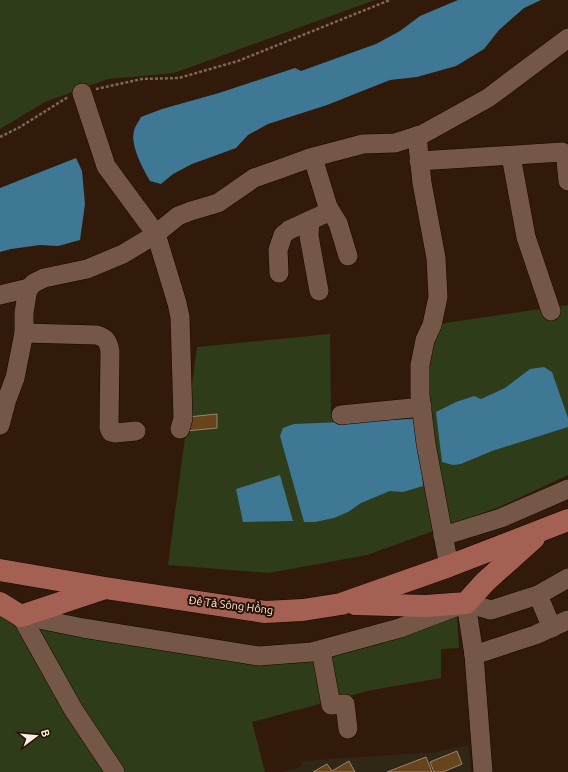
<svg xmlns="http://www.w3.org/2000/svg" width="568" height="772" font-family="Ubuntu,sans-serif">
	<style>
		.education { fill: #302717 }
		.green { fill: #2e3c1a }
		.water { fill: #3f7894 }
		.building { fill: #67441b; stroke: #9d846c }
		.lines { fill: none; stroke-linecap: round; stroke-linejoin: round }
		.minor-casing { stroke: #190400; stroke-width: 20 }
		.major-casing { stroke: #190400; stroke-width: 23 }
		.path { stroke: #7d6759; stroke-width: 2.5; stroke-dasharray: 3 2; stroke-linecap: butt }
		.minor { stroke: #745746; stroke-width: 19 }
		.major { stroke: #a46153; stroke-width: 22 }
		.labels { text-anchor: middle; stroke-width: 4; stroke-linejoin: round; paint-order: stroke }
		.street-label { font-size: 11px; fill: #fdece2; stroke: #281103 }
	</style>
	<rect width="100%" height="100%" fill="#321a0a"/>
	<polygon class="education" points="468,745 471,772 282,772 301,767 302,761 436,752"/>
	<g class="green">
		<polygon points="0,0 375,0 174,73 108,79 45,102 0,129"/>
		<polygon points="568,305 568,475 497,508 367,555 269,573 168,565 197,347 330,334 331,416 422,407 432,325"/>
		<polygon points="0,610 259,656 321,650 457,617 459,648 441,649 441,678 372,690 252,722 265,772 0,772"/>
	</g>
	<g class="water">
		<path d="M 458,0 L 541,0 L 524,8 L 499,30 L 484,49 L 456,66 L 417,77 L 390,80 L 327,105 L 268,124 L 248,135 L 236,148 L 192,164 L 173,174 L 161,184 L 150,181 C 143,169 130,145 134,131 C 135,126 139,121 141,117 L 162,109 L 219,93 L 295,68 L 301,71 L 376,44 L 400,31 L 420,16 Z"/>
		<polygon points="76,158 82,171 85,204 80,240 58,246 40,245 11,249 0,252 0,188"/>
		<polygon points="544,367 552,372 568,418 568,427 492,451 461,464 453,465 442,462 436,412 456,402 474,396 481,399 505,388 530,369"/>
		<polygon points="415,419 420,452 423,486 403,492 390,491 361,503 348,512 334,518 315,522 304,522 280,436 283,428 294,424"/>
		<polygon points="280,475 293,521 243,522 236,489"/>
	</g>
	<g class="building">
		<polygon points="217,414 217,428 186,431 188,417"/>
		<polygon points="457,751 462,764 443,772 434,772 430,762"/>
		<polygon points="426,757 432,772 387,772"/>
		<polygon points="349,761 355,772 313,772 327,764 332,771"/>
	</g>
	<g class="lines">
		<g class="minor-casing">
			<g id="minor">
				<polyline points="82,93 106,166 156,234 177,303 180,317 183,418 180,429"/>
				<polyline points="417,136 422,183 436,258 438,297 432,325 425,340 420,365 420,395 426,444 449,566"/>
				<polyline points="511,156 526,237 551,311"/>
				<polyline points="419,161 562,152 566,160 568,181"/>
				<polyline points="328,207 338,223 348,256"/>
				<polyline points="310,221 309,236 319,291"/>
				<polyline points="279,273 278,250 283,235 289,230 324,214 328,207 313,158"/>
				<polyline points="0,295 29,288"/>
				<path d="M 24,333 L 97,335 C 106,338 108,341 110,351 L 109,428 L 111,432 L 115,433 L 136,431"/>
				<polyline points="341,415 422,407"/>
				<polyline points="0,425 7,399 15,378 24,333 24,313 27,294 29,288 34,283 44,278 87,269 123,254 156,234 178,216 191,211 218,203 254,178 277,170 310,158 363,144 395,143 423,134 488,98 568,38"/>
				<polyline points="443,536 501,518 568,489"/>
				<polyline points="538,595 552,628"/>
				<polyline points="466,603 474,655 483,772"/>
				<polyline points="19,615 83,628 259,656 312,652 400,628 466,603 491,610 538,595 568,578"/>
				<polyline points="21,616 73,709 115,772"/>
				<polyline points="321,650 331,705 345,704 348,729"/>
				<polyline points="474,655 535,635 568,620"/>
			</g>
		</g>
		<g class="major-casing">
			<g id="major">
				<polyline points="0,570 105,588 265,612 303,610 341,604 449,566 568,520"/>
				<polyline points="0,603 21,616 102,589"/>
				<polyline points="355,604 426,606 466,603 485,582 534,538"/>
			</g>
		</g>
		<g class="path">
			<polyline points="96,89 142,79 179,78 238,61 390,0"/>
			<polyline points="0,137 20,127 68,97"/>
		</g>
		<use href="#minor" class="minor"/>
		<use href="#major" class="major"/>
	</g>
	<g class="labels">
		<g class="street-label">
			<text transform="translate(231 605) rotate(7)" y="4">Đê Tả Sông Hồng</text>
		</g>
	</g>
	<g transform="translate(36 736) rotate(74)" stroke="#281103" stroke-width="3" paint-order="stroke">
	<path d="M0-3L7 15L0 10L-7 15Z" fill="#fdece2"/>
	<text y="-6" font-size="11" font-weight="bold" text-anchor="middle" fill="#fdece2">B</text>
	</g>
</svg>
